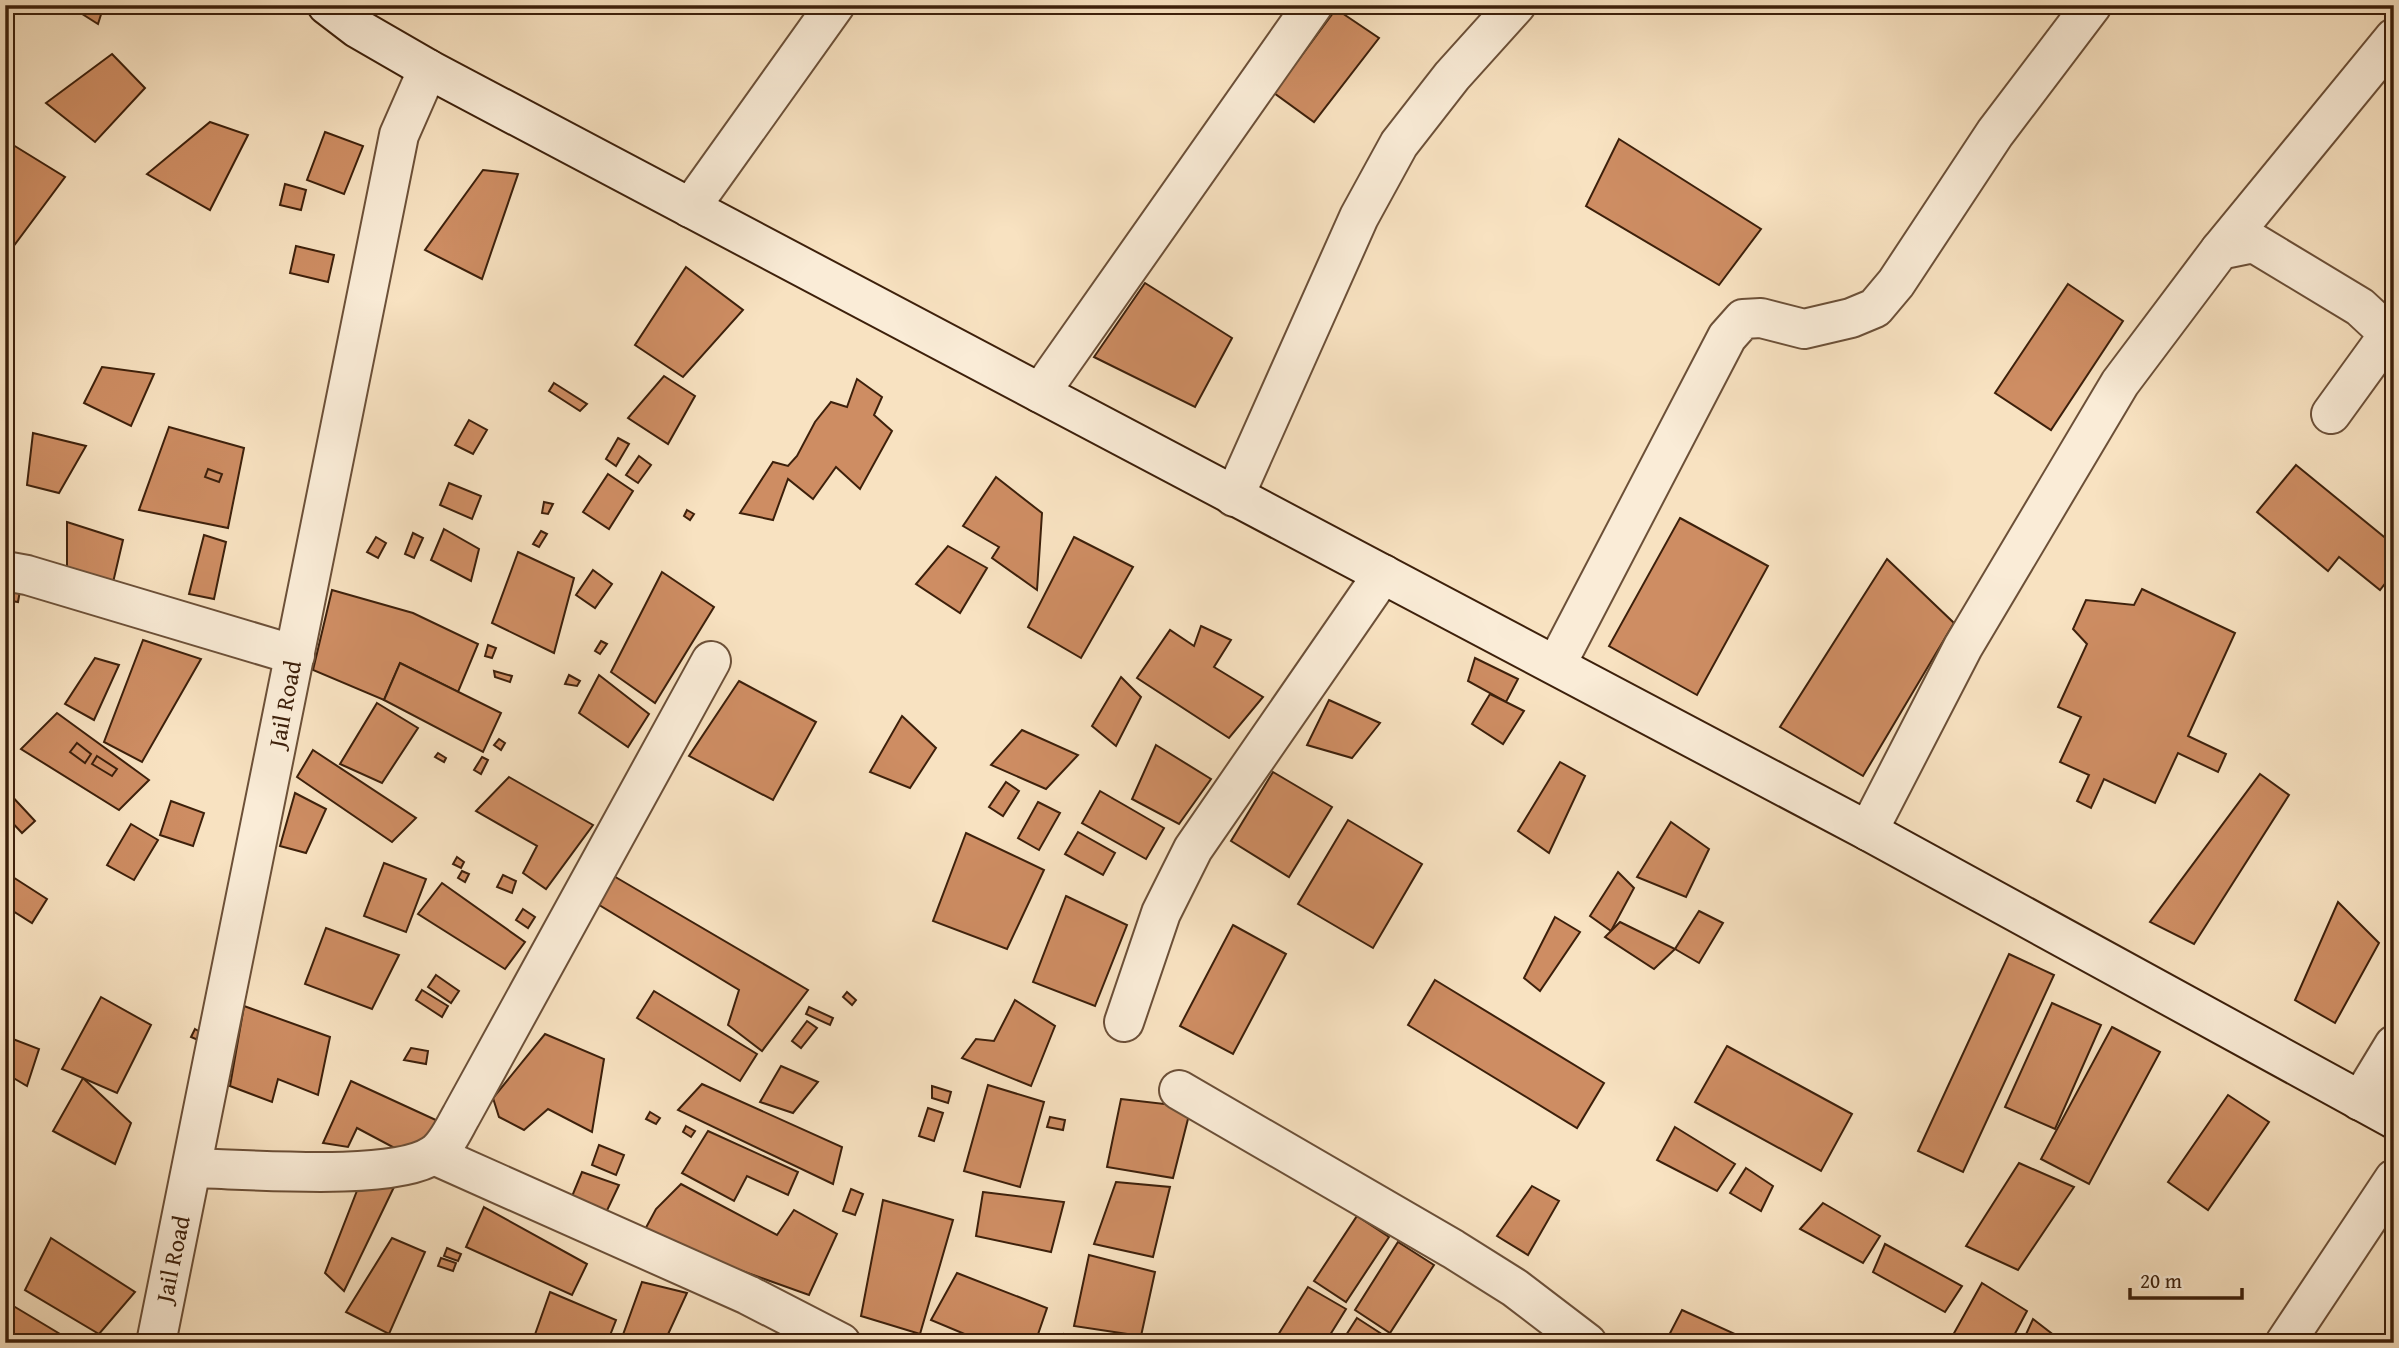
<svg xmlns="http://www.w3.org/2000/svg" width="2399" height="1348" font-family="'Gentium Book Plus',serif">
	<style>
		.building { fill: #ce8d63; stroke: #3d200b; stroke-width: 2 }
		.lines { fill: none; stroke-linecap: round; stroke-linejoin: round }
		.minor-casing { stroke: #6c5038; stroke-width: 42 }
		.tertiary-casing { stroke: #6c5038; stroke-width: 42 }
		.secondary-casing { stroke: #3d200b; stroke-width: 42 }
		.minor { stroke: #faecd7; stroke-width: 38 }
		.tertiary { stroke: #faecd7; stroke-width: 38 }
		.secondary { stroke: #faecd7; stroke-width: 38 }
		.labels { text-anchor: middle; stroke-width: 5; stroke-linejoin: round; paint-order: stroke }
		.street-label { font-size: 24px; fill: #3d200b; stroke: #faecd7 }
	</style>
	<rect width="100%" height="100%" fill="#f8e2c1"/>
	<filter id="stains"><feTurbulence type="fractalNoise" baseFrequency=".00286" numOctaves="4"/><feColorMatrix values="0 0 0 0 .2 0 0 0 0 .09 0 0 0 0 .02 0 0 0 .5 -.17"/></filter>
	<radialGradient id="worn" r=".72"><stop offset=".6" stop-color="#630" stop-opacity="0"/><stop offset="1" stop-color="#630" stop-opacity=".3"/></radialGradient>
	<g class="building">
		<polygon points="68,5 104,5 98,24"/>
		<polygon points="1336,9 1379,38 1314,122 1274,93"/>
		<polygon points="112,54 145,88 95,142 46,103"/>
		<polygon points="210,122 248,135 210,210 147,174"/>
		<polygon points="325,132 363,146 344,194 307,180"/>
		<polygon points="1619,139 1761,229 1719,285 1586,206"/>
		<polygon points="5,140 65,177 7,255 5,254"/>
		<polygon points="483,170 518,174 482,279 425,250"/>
		<polygon points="285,184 306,190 301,210 280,205"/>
		<polygon points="296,246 334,255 328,282 290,273"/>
		<polygon points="686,267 743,310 683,377 635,345"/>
		<polygon points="1145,283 1232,338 1195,407 1094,357"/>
		<polygon points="2068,284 2123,321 2051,430 1995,393"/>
		<polygon points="5,367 13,370 5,393"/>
		<polygon points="102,367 154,374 131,426 84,403"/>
		<polygon points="664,376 695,396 668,444 628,418"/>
		<polygon points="857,379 882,397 874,415 892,431 860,489 836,467 813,499 788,479 773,520 740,513 773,462 788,466 797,456 815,422 831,402 847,407"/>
		<polygon points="554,383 587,404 580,411 549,391"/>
		<polygon points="469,420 487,430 473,454 455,445"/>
		<polygon points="169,427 244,448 228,528 139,510"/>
		<polygon points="33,433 86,446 59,493 27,485"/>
		<polygon points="618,438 629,444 616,466 606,459"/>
		<polygon points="639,456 651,465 638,483 626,475"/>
		<polygon points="2296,465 2394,545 2394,572 2380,590 2339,557 2328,571 2257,512"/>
		<polygon points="208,469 222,474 219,482 205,477"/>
		<polygon points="608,474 633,491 609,529 583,512"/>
		<polygon points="996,477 1042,513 1037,590 992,558 999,547 963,526"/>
		<polygon points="449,483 481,496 472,519 440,505"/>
		<polygon points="544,502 553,504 548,514 542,513"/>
		<polygon points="687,510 694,514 690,520 684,516"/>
		<polygon points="1680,518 1768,566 1697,695 1609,646"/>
		<polygon points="67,522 123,540 111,591 67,577"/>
		<polygon points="444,529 479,549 471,581 431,560"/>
		<polygon points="541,531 547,534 539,547 533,544"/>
		<polygon points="413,533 423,538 414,558 405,554"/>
		<polygon points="204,535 226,542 214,599 189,594"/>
		<polygon points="376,537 386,543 378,558 367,552"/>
		<polygon points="1074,537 1133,567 1081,658 1028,627"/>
		<polygon points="948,546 987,568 960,613 916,584"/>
		<polygon points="518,552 574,578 554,653 492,623"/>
		<polygon points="1887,559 1954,623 1863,776 1780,727"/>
		<polygon points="593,570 612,584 595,608 576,595"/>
		<polygon points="662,572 714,607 655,703 611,672"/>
		<polygon points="5,576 22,579 18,602 5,600"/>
		<polygon points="2142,589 2235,633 2188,736 2226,754 2218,772 2178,753 2155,803 2104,779 2091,808 2077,801 2089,775 2060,762 2081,717 2058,707 2087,644 2073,629 2086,600 2134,605"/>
		<polygon points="332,590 413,613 478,644 458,692 400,663 384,700 313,670"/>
		<polygon points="1201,626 1231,640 1214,667 1263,697 1229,738 1137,678 1170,630 1194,646"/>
		<polygon points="143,640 201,659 142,762 104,742"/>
		<polygon points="601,641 607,644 600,654 595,651"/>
		<polygon points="488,645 496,648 492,658 485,656"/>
		<polygon points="95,658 119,665 94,720 65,704"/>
		<polygon points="1475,658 1518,679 1506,702 1468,681"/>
		<polygon points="400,663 501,713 483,752 384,700"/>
		<polygon points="494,671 512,676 510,682 495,677"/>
		<polygon points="569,675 580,681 577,686 565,684"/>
		<polygon points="599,675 649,714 628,747 579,713"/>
		<polygon points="1121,677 1141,697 1116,746 1092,726"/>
		<polygon points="739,681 816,722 773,800 689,756"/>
		<polygon points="1490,694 1524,711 1503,744 1472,724"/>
		<polygon points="1329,700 1380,723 1352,758 1307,745"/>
		<polygon points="377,703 418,728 382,783 340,764"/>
		<polygon points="57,713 149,780 119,810 21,749"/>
		<polygon points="902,716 936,748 910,788 870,772"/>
		<polygon points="1022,730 1078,755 1046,789 991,765"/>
		<polygon points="499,739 505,743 501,750 494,745"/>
		<polygon points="77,743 91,754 85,763 70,752"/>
		<polygon points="1156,745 1211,779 1179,824 1132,799"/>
		<polygon points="313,750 416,818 392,842 297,777"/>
		<polygon points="438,753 446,758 444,762 435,757"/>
		<polygon points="97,756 117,769 112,776 92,764"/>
		<polygon points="482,757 488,760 481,774 474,770"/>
		<polygon points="1560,762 1585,776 1549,853 1518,831"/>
		<polygon points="1273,772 1332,807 1289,877 1231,841"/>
		<polygon points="2260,774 2289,795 2194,944 2150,922"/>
		<polygon points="509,777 593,825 546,889 523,873 537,846 476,811"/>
		<polygon points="1006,782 1019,791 1003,816 989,807"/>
		<polygon points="1100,791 1164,828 1146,859 1082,823"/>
		<polygon points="8,792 35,821 22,833 5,815"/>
		<polygon points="295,793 326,809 306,853 280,846"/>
		<polygon points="171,801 204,813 193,846 160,835"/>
		<polygon points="1038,802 1060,813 1039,850 1018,838"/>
		<polygon points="1348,820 1422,864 1373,948 1298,904"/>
		<polygon points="1671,822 1709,849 1686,897 1637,877"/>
		<polygon points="131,824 158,840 134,880 107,865"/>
		<polygon points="1078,832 1115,853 1103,875 1065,854"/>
		<polygon points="966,833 1044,870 1007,949 933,921"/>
		<polygon points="457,857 464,862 461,868 453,864"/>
		<polygon points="384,863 426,879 406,932 364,916"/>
		<polygon points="462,871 469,874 465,882 458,878"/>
		<polygon points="5,872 47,899 32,923 5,906"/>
		<polygon points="1618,872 1634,888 1611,931 1590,916"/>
		<polygon points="503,875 516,881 512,893 497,887"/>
		<polygon points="612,875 808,990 762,1051 728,1025 739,990 591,900"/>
		<polygon points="442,883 525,942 505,969 418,914"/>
		<polygon points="1066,896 1127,925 1095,1006 1033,982"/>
		<polygon points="2338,902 2379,943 2335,1023 2295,1000"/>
		<polygon points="523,909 535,917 528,928 516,920"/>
		<polygon points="1699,911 1723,923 1699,963 1675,949"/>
		<polygon points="1555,917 1580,932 1540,991 1524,978"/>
		<polygon points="1620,922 1675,949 1654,969 1605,937"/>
		<polygon points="1233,925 1286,954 1233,1054 1180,1026"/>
		<polygon points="326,928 399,955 372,1009 305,984"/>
		<polygon points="2009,954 2054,975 1963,1172 1918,1151"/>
		<polygon points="436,975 459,991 451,1003 428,987"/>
		<polygon points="1435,980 1604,1083 1577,1128 1408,1025"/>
		<polygon points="422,990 448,1006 442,1017 416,1000"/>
		<polygon points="654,991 757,1054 740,1081 637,1018"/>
		<polygon points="847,992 856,1000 852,1005 843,997"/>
		<polygon points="101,997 151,1025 117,1093 62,1069"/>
		<polygon points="1015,1000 1055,1026 1031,1086 962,1058 976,1039 994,1041"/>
		<polygon points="2052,1003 2101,1025 2055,1129 2005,1107"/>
		<polygon points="244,1006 330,1037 318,1095 278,1079 272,1102 230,1086"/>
		<polygon points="809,1007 833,1018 830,1025 806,1014"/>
		<polygon points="807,1021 817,1028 801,1048 792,1041"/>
		<polygon points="2112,1027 2160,1052 2089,1184 2041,1159"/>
		<polygon points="195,1029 202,1033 198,1040 191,1037"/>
		<polygon points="545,1034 604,1059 592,1132 548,1109 524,1130 499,1117 493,1098"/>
		<polygon points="5,1036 39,1049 27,1086 5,1073"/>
		<polygon points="1727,1046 1852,1114 1821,1171 1695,1102"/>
		<polygon points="411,1048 428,1051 426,1064 404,1060"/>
		<polygon points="781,1066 818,1082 793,1113 760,1102"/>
		<polygon points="83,1078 131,1123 115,1164 53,1131"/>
		<polygon points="351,1081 438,1121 422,1147 402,1152 357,1128 348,1147 323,1143"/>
		<polygon points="702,1084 842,1147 833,1184 678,1110"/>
		<polygon points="988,1085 1044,1102 1020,1187 964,1171"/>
		<polygon points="932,1086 951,1092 948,1103 932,1098"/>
		<polygon points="2228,1095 2269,1122 2208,1210 2168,1182"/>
		<polygon points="1121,1099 1191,1107 1173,1178 1107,1167"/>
		<polygon points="928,1108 943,1113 934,1141 919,1136"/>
		<polygon points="650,1112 660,1118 656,1124 646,1119"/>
		<polygon points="1050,1117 1065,1120 1063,1130 1047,1127"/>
		<polygon points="686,1126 695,1131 691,1137 683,1132"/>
		<polygon points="1675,1127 1735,1164 1717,1191 1657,1160"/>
		<polygon points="708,1131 798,1172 788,1195 747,1176 734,1201 682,1173"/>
		<polygon points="599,1145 624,1155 616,1175 592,1165"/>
		<polygon points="2019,1163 2074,1187 2018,1270 1966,1246"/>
		<polygon points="1746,1168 1773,1186 1761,1211 1730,1193"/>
		<polygon points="582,1172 619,1185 602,1221 568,1206"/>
		<polygon points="1116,1182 1170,1187 1153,1257 1094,1244"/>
		<polygon points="360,1183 394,1187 344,1291 325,1273"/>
		<polygon points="681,1184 777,1235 794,1210 837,1234 809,1295 642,1235 656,1209"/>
		<polygon points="1532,1186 1559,1201 1528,1255 1497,1236"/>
		<polygon points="851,1189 863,1194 855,1215 843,1211"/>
		<polygon points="983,1192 1064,1202 1051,1252 976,1236"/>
		<polygon points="883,1200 953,1220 920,1334 861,1316"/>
		<polygon points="1823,1203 1880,1236 1863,1263 1800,1229"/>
		<polygon points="484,1207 587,1264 572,1295 466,1247"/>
		<polygon points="1357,1216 1389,1237 1346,1302 1314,1281"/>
		<polygon points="51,1238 135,1292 99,1334 25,1290"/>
		<polygon points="392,1238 425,1252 389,1334 346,1312"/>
		<polygon points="1398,1242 1434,1265 1390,1333 1355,1310"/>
		<polygon points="1885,1244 1962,1286 1945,1312 1873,1272"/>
		<polygon points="447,1248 461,1254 458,1261 444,1256"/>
		<polygon points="1089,1255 1155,1272 1141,1336 1074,1326"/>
		<polygon points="441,1258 456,1263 453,1271 438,1266"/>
		<polygon points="957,1273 1047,1308 1035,1343 986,1343 931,1320"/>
		<polygon points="642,1282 687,1293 664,1343 620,1343"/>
		<polygon points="1982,1283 2027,1311 2010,1343 1969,1343 1953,1335"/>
		<polygon points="1308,1287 1346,1309 1325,1343 1273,1343"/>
		<polygon points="550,1292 616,1320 607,1343 532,1343"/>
		<polygon points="5,1301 75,1343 5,1343"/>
		<polygon points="1682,1310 1735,1334 1733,1343 1675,1343 1667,1339"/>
		<polygon points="1357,1318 1391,1340 1389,1343 1341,1343"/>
		<polygon points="2033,1319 2064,1343 2022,1343"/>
		<polygon points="1064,1334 1097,1343 1062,1343"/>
	</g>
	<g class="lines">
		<g class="minor-casing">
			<g id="minor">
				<polyline points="690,208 835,5"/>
				<polyline points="2220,250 2394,38"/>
				<polyline points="1040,393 1313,5"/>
				<polyline points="2331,414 2389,334"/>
				<polyline points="1234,497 1359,217 1399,144 1452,76 1516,5"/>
				<polyline points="5,571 27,575 295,655"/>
				<polyline points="1556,665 1727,337 1743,319 1761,318 1804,329 1851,318 1875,308 1896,283 1995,133 2092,5"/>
				<polyline points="1868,831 1963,647 2120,383 2220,250 2254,243 2360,307 2389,334 2394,327"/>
				<polyline points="1124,1022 1161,913 1193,849 1383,574"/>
				<polyline points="1179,1090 1453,1249 1515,1288 1587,1343"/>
				<polyline points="2360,1101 2394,1045"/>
				<polyline points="434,1155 748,1295 841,1343"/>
				<path d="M 192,1168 C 245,1169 393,1182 433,1155 C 446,1147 454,1128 461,1116 L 711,661"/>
				<polyline points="2285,1343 2394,1179"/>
			</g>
		</g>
		<g class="tertiary-casing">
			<polyline id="tertiary" points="156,1343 399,135 428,69"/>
		</g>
		<g class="secondary-casing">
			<polyline id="secondary" points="327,5 357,28 428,69 1868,831 2394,1119"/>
		</g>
		<use href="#minor" class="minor"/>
		<use href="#tertiary" class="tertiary"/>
		<use href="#secondary" class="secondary"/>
	</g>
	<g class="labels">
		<g class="street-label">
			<text transform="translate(285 704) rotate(-79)" y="8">Jail Road</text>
			<text transform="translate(173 1259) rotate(-78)" y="8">Jail Road</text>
		</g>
	</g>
	<rect width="2399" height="1348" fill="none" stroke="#f8e2c1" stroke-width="28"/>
	<rect x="7" y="7" width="2385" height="1334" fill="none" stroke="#3d200b" stroke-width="3.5"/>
	<rect x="14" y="14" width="2371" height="1320" fill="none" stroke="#3d200b" stroke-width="2"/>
	<path d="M2130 1288v10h112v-10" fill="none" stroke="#3d200b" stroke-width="3.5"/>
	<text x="2140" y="1288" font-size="21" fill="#3d200b" stroke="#faecd7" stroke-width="5" paint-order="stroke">20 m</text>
	<rect width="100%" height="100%" filter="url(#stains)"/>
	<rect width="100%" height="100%" fill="url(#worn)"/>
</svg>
